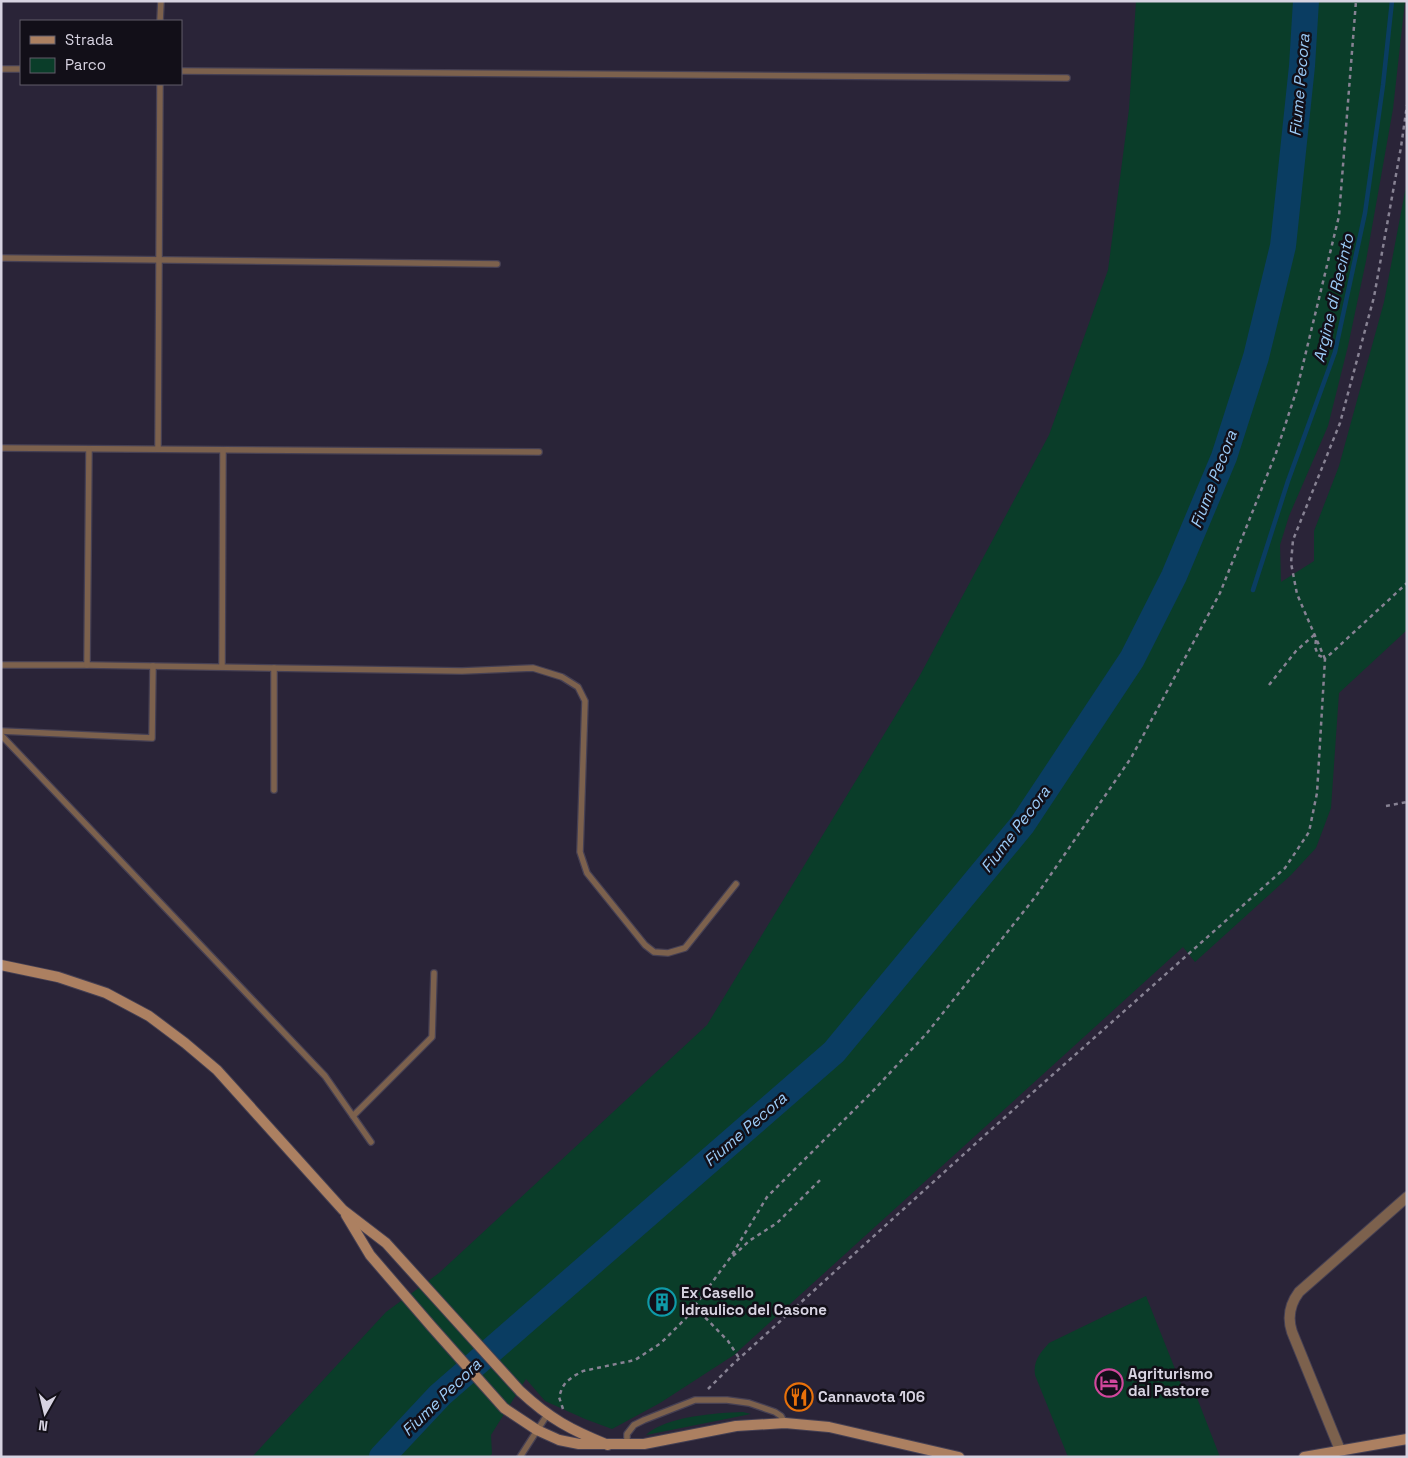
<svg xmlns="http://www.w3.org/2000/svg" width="1408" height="1458" font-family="'Space Grotesk',sans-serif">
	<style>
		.green { fill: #0a3d29 }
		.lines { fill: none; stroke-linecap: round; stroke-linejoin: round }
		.stream { stroke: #0a3d62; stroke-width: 4.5 }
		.river { stroke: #0a3d62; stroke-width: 26 }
		.lane-casing { stroke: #464053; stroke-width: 8 }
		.street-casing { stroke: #464053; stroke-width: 12 }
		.secondary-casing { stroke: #464053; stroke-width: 12 }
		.path { stroke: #878293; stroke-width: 2.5; stroke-dasharray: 4 4; stroke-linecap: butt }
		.lane { stroke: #7c614d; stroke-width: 5.5 }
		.street { stroke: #7c614d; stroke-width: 10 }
		.secondary { stroke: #ac8061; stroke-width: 10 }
		.labels { text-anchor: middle; stroke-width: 5; stroke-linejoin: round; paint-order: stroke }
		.poi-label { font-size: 15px; font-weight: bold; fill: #d7d3e1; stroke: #120f18; text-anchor: start }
		.water-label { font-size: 16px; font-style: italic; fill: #9bcbf7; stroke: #120f18 }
	</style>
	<rect width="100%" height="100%" fill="#2a2438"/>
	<g class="green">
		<polygon points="1136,1 1405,1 1393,109 1366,261 1348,346 1328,426 1289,516 1280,545 1281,582 1314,561 1314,531 1339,466 1384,302 1407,181 1407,630 1339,693 1331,808 1316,848 1291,875 1195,962 1183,947 734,1355 660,1403 612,1429 585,1419 545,1401 526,1379 491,1435 492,1454 489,1457 252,1457 386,1312 439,1273 707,1025 919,677 1049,435 1108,270 1129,109"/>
		<path d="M 1146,1296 L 1185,1394 L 1194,1390 L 1220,1457 L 1068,1457 L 1035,1375 C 1033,1361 1040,1353 1049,1343 Z"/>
		<path d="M 743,1412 L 751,1414 L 646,1435 C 666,1416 716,1413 743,1412 Z"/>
	</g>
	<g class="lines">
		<polyline class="stream" points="1253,590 1288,481 1335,352 1365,213 1383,85 1392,1"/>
		<polyline class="river" points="382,1457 440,1395 834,1052 1022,825 1132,659 1174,576 1224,457 1256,357 1283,246 1302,66 1306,1"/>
		<g class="lane-casing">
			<g id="lane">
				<polyline points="160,21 161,1"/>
				<polyline points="1,69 21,69"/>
				<polyline points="181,71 1067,78"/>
				<polyline points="1,258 497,264"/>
				<polyline points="1,448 539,452"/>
				<polyline points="158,449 160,84"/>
				<polyline points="1,665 87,665 462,671 533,668 562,677 578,687 585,701 580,852 587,873 645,945 654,952 668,953 685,948 736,884"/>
				<polyline points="87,665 89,449"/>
				<polyline points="222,667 223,450"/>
				<polyline points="1,731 152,738 153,666"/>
				<polyline points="1,735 325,1076 371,1142"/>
				<polyline points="274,790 274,668"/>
				<polyline points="353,1116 432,1037 434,973"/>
				<polyline points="627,1445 627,1434 634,1425 644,1420 695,1400 727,1400 749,1403 775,1412 781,1416 785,1423"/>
				<polyline points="520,1457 547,1415"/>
			</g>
		</g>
		<g class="street-casing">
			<path id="street" d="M 1340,1450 L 1292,1332 C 1287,1317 1290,1304 1299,1292 L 1407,1197"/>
		</g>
		<g class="secondary-casing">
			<g id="secondary">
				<path d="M 1,965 L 58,977 L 106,993 L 149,1016 L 185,1043 L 217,1070 L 343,1210 L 386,1243 L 520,1391 C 550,1419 571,1430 608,1445"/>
				<polyline points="346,1215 370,1255 432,1327 504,1408 537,1430 559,1440 579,1444 644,1444 736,1426 785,1423 829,1427 959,1457"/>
				<polyline points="1304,1457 1407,1439"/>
			</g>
		</g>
		<g class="path">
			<polyline points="1316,640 1315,647 1318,655 1324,658"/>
			<polyline points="1325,659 1297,594 1291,563 1293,540 1340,423 1374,297 1401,147 1407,105"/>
			<polyline points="1269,685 1296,651 1314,635"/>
			<polyline points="1386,806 1407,802"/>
			<polyline points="733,1256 749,1241 777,1223 822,1178"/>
			<polyline points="694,1306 728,1341 739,1358"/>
			<polyline points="708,1389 732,1365 985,1135 1285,868 1309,832 1317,793 1325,659 1407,583"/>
			<polyline points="563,1409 559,1397 562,1388 566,1382 574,1376 583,1371 635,1360 661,1343 686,1318 730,1258 767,1197 872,1092 927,1033 1036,896 1131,758 1220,593 1276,453 1297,389 1339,216 1356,1"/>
		</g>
		<use href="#lane" class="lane"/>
		<use href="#street" class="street"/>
		<use href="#secondary" class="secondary"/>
	</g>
	<defs>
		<g id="building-ring" transform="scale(1.4375)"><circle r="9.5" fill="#120f18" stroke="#0f9aa8" stroke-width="1.5"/><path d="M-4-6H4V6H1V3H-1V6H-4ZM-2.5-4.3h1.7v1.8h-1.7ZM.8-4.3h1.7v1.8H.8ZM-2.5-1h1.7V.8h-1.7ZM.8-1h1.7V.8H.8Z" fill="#0f9aa8"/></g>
		<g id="hotel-ring" transform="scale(1.4375)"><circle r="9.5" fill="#120f18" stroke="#d1479c" stroke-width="1.5"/><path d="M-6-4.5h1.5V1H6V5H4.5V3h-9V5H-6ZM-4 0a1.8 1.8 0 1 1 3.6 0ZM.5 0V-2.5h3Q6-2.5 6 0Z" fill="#d1479c"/></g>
		<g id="restaurant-ring" transform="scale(1.4375)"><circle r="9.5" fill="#120f18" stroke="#e8710a" stroke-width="1.5"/><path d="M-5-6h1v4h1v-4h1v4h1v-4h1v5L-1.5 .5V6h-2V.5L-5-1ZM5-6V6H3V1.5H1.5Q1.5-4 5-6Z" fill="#e8710a"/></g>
	</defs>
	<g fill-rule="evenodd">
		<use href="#building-ring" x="662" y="1302"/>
		<use href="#hotel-ring" x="1109" y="1383"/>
		<use href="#restaurant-ring" x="799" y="1397"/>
	</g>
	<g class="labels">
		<g class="poi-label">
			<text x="681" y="1298">Ex Casello<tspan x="681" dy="17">Idraulico del Casone</tspan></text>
			<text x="1128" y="1379">Agriturismo<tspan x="1128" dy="17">dal Pastore</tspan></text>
			<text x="818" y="1402">Cannavota 106</text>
		</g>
		<g class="water-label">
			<text transform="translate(1299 85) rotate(-85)" y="6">Fiume Pecora</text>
			<text transform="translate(1333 298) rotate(-77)" y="6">Argine di Recinto</text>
			<text transform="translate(1213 479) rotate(-69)" y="6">Fiume Pecora</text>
			<text transform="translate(1015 829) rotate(-53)" y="6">Fiume Pecora</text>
			<text transform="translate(745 1129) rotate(-41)" y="6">Fiume Pecora</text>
			<text transform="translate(441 1397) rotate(-44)" y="6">Fiume Pecora</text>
		</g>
	</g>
	<rect width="1408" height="1458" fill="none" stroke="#d7d3e1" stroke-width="5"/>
	<rect x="20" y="20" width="162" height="65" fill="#120f18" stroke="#615d68"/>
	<rect x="30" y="36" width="25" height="8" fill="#ac8061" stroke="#615d68"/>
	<text x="65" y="45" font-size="15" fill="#d7d3e1">Strada</text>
	<rect x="30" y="58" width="25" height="15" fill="#0a3d29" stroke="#615d68"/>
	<text x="65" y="70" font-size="15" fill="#d7d3e1">Parco</text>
	<g transform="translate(45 1413) rotate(188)" stroke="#120f18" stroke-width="4" paint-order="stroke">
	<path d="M0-4L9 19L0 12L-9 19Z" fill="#d7d3e1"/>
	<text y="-8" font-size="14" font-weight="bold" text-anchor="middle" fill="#d7d3e1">N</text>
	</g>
</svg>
